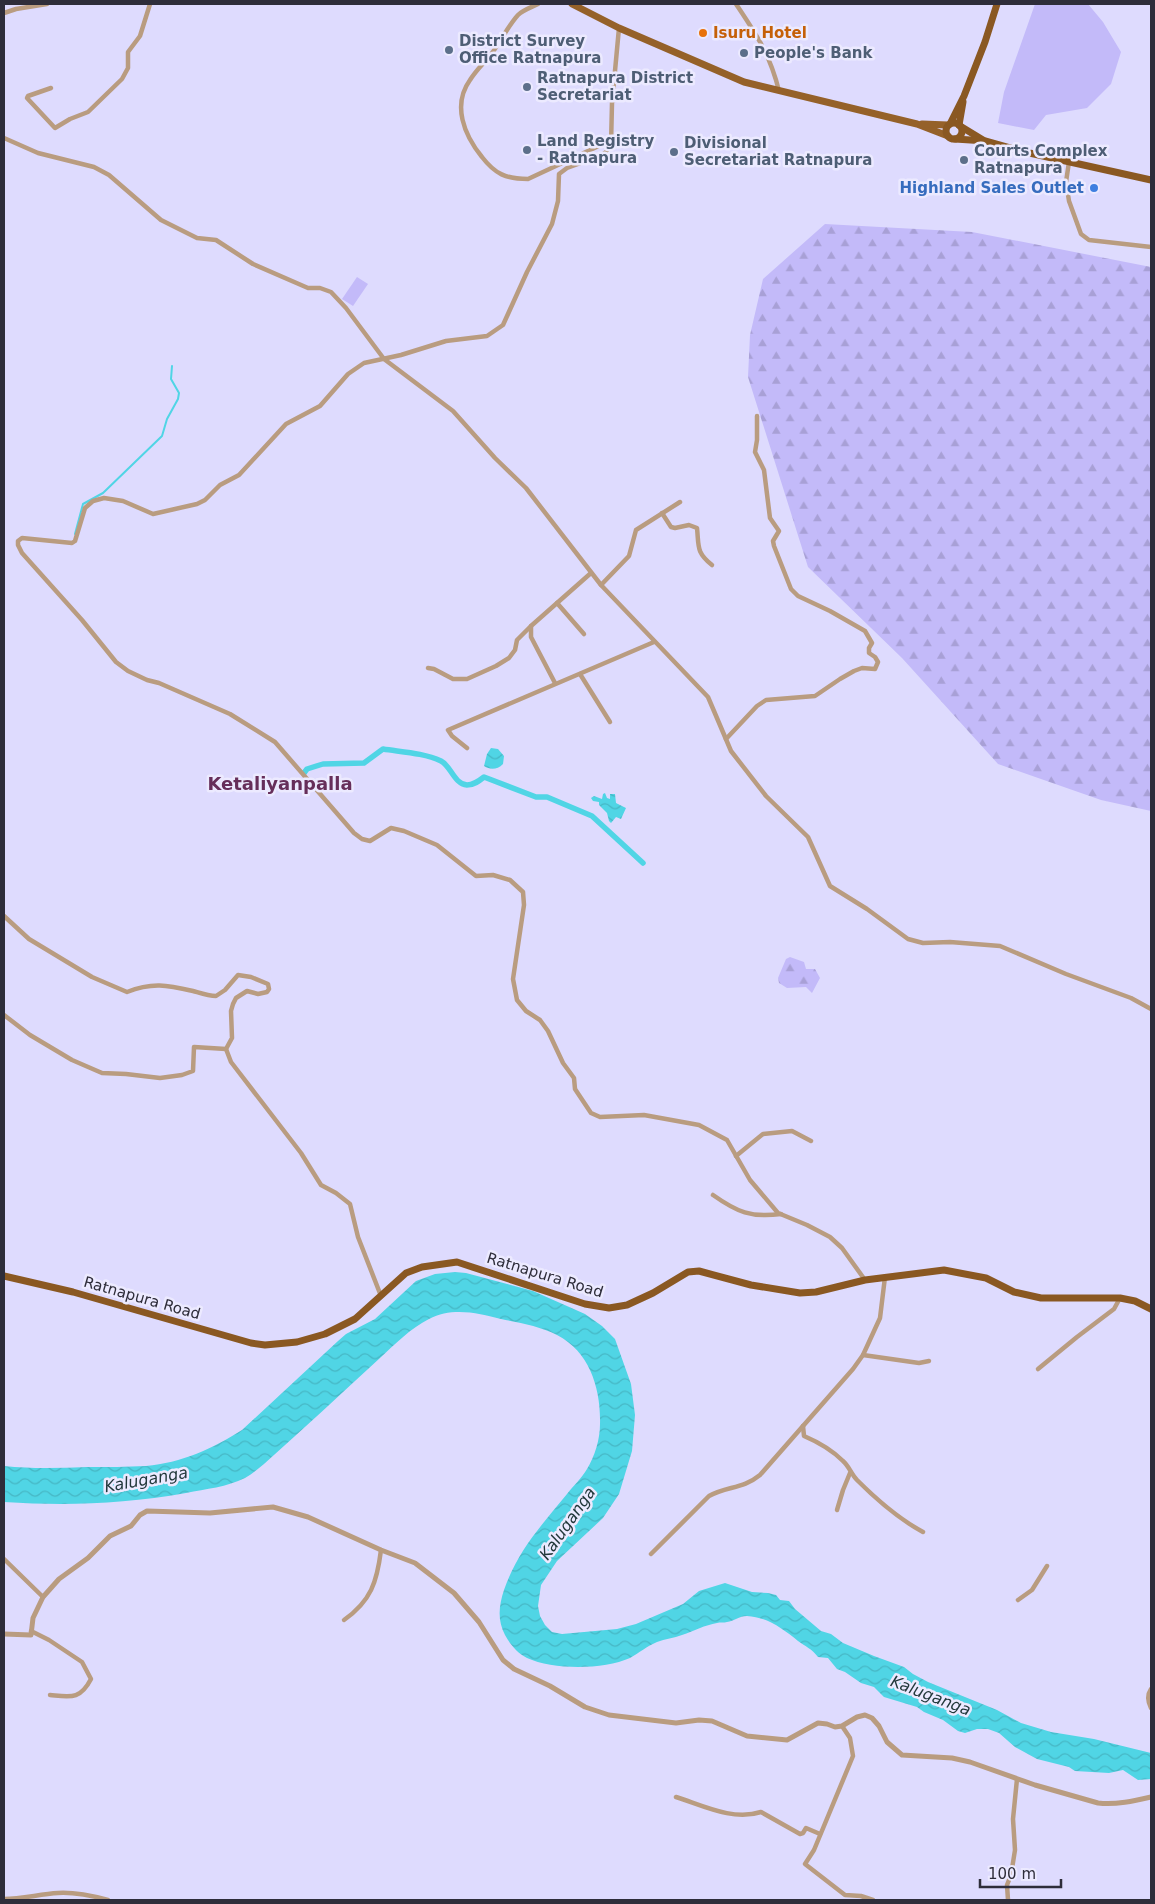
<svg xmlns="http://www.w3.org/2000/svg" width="1155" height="1904" font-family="'DejaVu Sans',sans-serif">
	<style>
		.green { fill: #c3baf9 }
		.forest { fill: url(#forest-firs) }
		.water { fill: url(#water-waves) }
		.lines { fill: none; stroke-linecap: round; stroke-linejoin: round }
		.stream { stroke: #50d5e5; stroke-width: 2 }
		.canal { stroke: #50d5e5; stroke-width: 5.5 }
		.minor { stroke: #b99c80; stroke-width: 4.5 }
		.tertiary { stroke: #b99c80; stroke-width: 5 }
		.primary { stroke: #956129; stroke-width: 7 }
		.trunk { stroke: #8a5822; stroke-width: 7 }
		.food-dot { fill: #e8710a; stroke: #eceaff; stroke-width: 2 }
		.service-dot { fill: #5c6f8a; stroke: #eceaff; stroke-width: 2 }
		.shop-dot { fill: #3f7fe0; stroke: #eceaff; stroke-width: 2 }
		.labels { text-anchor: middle; stroke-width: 5; stroke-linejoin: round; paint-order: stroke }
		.food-label { font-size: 15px; font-weight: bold; fill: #c56008; stroke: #eceaff; text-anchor: start }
		.service-label { font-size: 15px; font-weight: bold; fill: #4e5e75; stroke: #eceaff; text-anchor: start }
		.shop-label { font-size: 15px; font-weight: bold; fill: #366cbe; stroke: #eceaff; text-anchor: end }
		.street-label { font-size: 15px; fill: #2e2d3a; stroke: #eceaff }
		.water-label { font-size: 16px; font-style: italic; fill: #22383b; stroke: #eceaff }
		.quarter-label { font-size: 18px; font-weight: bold; fill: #662e5a; stroke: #eceaff }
	</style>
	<defs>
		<pattern id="forest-firs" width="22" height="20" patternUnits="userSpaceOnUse" patternTransform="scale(1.25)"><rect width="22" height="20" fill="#c3baf9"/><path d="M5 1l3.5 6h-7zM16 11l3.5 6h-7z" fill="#a8a0d6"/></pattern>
		<pattern id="water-waves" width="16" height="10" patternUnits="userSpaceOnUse" patternTransform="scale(1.25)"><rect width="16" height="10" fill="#50d5e5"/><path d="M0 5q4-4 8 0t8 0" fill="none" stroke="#46b7c5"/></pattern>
	</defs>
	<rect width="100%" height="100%" fill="#dedbfe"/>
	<g class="green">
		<polygon points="1035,4 1088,4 1103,22 1121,52 1111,84 1087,108 1046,115 1034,130 998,123 1004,92"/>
		<polygon points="357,277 368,284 353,306 342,299"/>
	</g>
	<g class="forest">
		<polygon points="825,224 972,232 1151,267 1151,811 1101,800 998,764 902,658 808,567 748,377 750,335 763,279"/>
		<polygon points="790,957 804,962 806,969 815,969 820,978 812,993 806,987 787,988 779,983 778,978 786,959"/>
	</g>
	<g class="water">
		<path d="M 491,748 L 498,749 L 504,756 L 503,764 C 497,770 490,770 484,766 L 487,754 Z"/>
		<polygon points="605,793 607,798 610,799 610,794 615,794 616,803 626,808 621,819 616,817 611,823 609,821 607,813 599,805 599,802 593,801 591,798 594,796 602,799 603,794"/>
		<path d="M 455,1272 L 466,1273 L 533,1291 L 585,1314 L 602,1326 L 615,1339 L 631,1384 L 635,1415 L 632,1451 L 619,1494 L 603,1518 L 557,1561 L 541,1585 L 538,1606 L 540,1616 L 545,1625 L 552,1632 L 562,1634 L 617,1629 L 636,1624 L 683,1604 L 699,1591 L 725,1583 L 752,1592 L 768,1593 L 776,1595 L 780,1600 L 789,1601 L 795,1609 L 821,1631 L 831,1634 L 843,1643 L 874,1656 L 904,1667 L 913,1674 L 928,1682 L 997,1710 L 1021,1723 L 1051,1732 L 1094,1739 L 1151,1753 L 1151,1779 L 1138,1780 L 1123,1770 L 1109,1773 L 1075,1771 L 1069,1767 L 1037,1759 L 1015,1747 L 999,1733 L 988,1729 L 977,1729 L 965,1733 L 958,1731 L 943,1720 L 924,1712 L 917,1707 L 884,1697 L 874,1687 L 861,1683 L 845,1672 L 837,1669 L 828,1658 L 818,1657 C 811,1648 806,1647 798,1641 C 783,1629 767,1617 747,1616 C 739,1616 734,1621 727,1622 C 724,1623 720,1622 717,1623 C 705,1625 694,1631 682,1635 C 674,1638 665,1639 657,1642 C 647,1646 639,1653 630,1658 C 603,1670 553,1670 527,1658 C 517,1653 510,1644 505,1635 C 497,1620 499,1605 504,1590 C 518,1550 541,1526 567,1494 C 573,1486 582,1478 587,1469 C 595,1456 600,1439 600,1424 C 601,1389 590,1352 557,1335 C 540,1326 520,1323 501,1319 C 478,1313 452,1307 429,1319 C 411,1328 395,1344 380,1358 C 341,1394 303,1429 264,1464 C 258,1469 252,1474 245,1478 C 227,1487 206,1489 186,1493 C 124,1504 66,1506 4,1502 L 4,1466 C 32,1469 60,1468 88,1467 C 107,1467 127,1467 146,1466 C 181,1463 214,1448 242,1430 L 338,1341 L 346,1334 L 375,1319 L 416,1281 L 435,1274 Z"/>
	</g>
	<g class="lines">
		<polyline class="stream" points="75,534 83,504 103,493 162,436 167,419 178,399 179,393 171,379 172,366"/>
		<path class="canal" d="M 304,773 L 307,769 L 323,764 L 364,763 L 383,749 C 402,752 424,753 441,761 C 451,766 454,784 467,785 C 474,785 479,781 484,777 L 536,797 L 547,797 L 592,816 L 643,863"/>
		<g class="minor">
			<path d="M 538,4 C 532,7 523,10 518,15 C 508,26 501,41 492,53 C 485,62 476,70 470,80 C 452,105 464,135 482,157 C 495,174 506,179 528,179 L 603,144 L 612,137"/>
			<path d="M 736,4 C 756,34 770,54 779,91"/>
			<polyline points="4,13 16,9 47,4"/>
			<polyline points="619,28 612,103 611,145 606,152 600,156 567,168 559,174 558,201 552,224 527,272 503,325 487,336 446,341 401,355 364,363 348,374 320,406 286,424 239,475 220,485 205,500 197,504 153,514 123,501 104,498 93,501 85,508 75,541 72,543 22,538 18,541 18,545 22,553 82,620 116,662 128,671 147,680 159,683 230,714 275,742 354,833 362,839 370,841 391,828 404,831 437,845 476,876 493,875 510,880 523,892 524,905 513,979 517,1000 526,1011 540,1020 548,1031 563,1063 574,1078 575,1089 591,1113 600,1117 644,1115 699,1125 727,1140 750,1180 778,1213 807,1225 830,1237 842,1248 865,1280"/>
			<polyline points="51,88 28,96 27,98 55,128 70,119 88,112 122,79 128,68 128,52 140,36 150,4"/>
			<polyline points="4,138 38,153 94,167 109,175 161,220 197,238 216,240 253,264 308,288 320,288 331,292 346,308 384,359 453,411 495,458 526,488 601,585 708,697 731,751 766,796 808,837 830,886 867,909 908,939 923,943 950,942 1000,946 1066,974 1131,998 1151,1009"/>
			<polyline points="1069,162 1066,182 1069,201 1081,234 1089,240 1151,247"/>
			<path d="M 662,513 L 671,527 L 675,528 L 689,525 L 697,528 C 699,547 696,552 712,565"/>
			<polyline points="601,585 629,556 636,530 680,502"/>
			<polyline points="557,603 584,634"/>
			<polyline points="531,626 531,637 555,683"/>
			<polyline points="428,668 434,669 453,679 467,679 496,666 509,658 515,650 517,640 531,626 591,573"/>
			<polyline points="580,674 610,722"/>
			<polyline points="726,739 757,706 766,700 815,696 840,679 854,671 862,668 875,669 878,662 875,657 869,653 869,648 872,643 865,631 830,611 798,596 791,589 774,546 773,541 779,531 770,518 764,470 755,452 757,440 757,416"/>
			<polyline points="467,748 452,736 448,730 654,642"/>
			<path d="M 4,916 L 29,939 L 92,977 L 127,992 C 152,982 167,985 193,991 C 200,993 208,996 216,996 L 225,990 L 238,975 L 251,977 L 268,984 L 269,989 L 267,992 L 258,994 L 247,991 L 236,998 L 233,1004 L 231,1011 L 232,1038 L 226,1049 L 194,1047 L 193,1071 L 182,1075 L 160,1078 L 126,1074 L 102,1073 L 72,1060 L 30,1035 L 4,1015"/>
			<polyline points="226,1049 231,1062 301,1153 321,1185 336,1193 350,1204 358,1237 381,1296"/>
			<polyline points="736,1156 763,1134 792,1131 811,1141"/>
			<path d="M 713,1195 C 737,1212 751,1218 781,1214"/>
			<polyline points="863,1355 919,1363 929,1361"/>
			<polyline points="1038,1369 1077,1337 1114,1309 1120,1298"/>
			<path d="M 803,1426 L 804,1436 C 818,1442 833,1451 843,1461 C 849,1466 851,1474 857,1480 C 876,1499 899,1519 923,1532"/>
			<polyline points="837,1510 843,1490 850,1473"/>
			<path d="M 651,1554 L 709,1496 C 727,1486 743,1489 760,1475 L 853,1369 L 863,1355 L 880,1318 L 885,1277"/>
			<polyline points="4,1559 43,1597"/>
			<polyline points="1018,1600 1032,1590 1047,1566"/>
			<path d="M 344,1620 C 371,1601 377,1582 381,1550"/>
			<path d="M 31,1631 L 49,1640 L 82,1662 L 91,1679 C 80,1700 71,1697 50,1695"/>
			<path d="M 1151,1689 C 1147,1695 1148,1702 1151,1708"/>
			<polyline points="842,1726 850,1738 853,1756 814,1850 805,1864 845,1895 861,1896 873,1900"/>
			<path d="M 676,1797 C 704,1806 733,1821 761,1812 L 800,1834 L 803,1833 L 806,1828 L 820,1834"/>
			<path d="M 4,1899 C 22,1899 40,1894 58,1893 C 74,1892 93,1896 108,1900"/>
			<polyline points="1008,1900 1007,1885 1011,1875 1015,1850 1013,1819 1017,1779"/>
		</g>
		<path class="tertiary" d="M 4,1634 L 31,1635 L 33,1618 L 43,1597 L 59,1579 L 88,1558 L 110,1536 L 131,1526 L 140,1515 L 147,1511 L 210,1513 L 273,1507 L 308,1517 L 381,1550 L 415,1563 L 454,1593 L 479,1622 L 503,1660 L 514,1669 L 550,1686 L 585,1707 L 609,1715 L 676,1723 L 699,1720 L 712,1721 L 747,1736 L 787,1740 L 818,1723 L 827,1724 L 835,1727 L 842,1726 L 857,1717 L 865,1715 L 872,1718 L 879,1726 L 887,1742 L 902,1755 L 952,1758 L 970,1762 L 1035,1785 L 1098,1803 C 1116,1805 1134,1801 1151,1797"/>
		<g class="primary">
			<polyline points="572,4 619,28 744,82 917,124 948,136"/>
			<polyline points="922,124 948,125"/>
		</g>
		<g class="trunk">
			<circle cx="954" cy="131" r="8"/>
			<polyline points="950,124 964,96 985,42 997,4"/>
			<polyline points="959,125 963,102"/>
			<polyline points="960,126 983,140"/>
			<polyline points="955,139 986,141 1025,152 1151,180"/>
			<polyline points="4,1276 73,1292 251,1343 265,1345 297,1342 325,1334 355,1319 406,1273 422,1267 457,1262 585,1304 609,1308 627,1305 653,1293 688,1272 699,1271 751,1285 800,1293 816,1292 865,1280 944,1270 986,1278 1014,1292 1041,1298 1120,1298 1135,1301 1151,1309"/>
		</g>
	</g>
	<circle class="food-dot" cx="703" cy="33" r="5"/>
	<g class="service-dot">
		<circle cx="449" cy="50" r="5"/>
		<circle cx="744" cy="53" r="5"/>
		<circle cx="527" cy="87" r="5"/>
		<circle cx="527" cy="150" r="5"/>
		<circle cx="674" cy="152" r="5"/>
		<circle cx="964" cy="160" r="5"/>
	</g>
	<circle class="shop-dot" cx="1094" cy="188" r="5"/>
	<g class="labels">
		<g class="food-label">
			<text x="713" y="38">Isuru Hotel</text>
		</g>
		<g class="service-label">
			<text x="459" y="46">District Survey<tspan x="459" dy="17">Office Ratnapura</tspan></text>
			<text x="754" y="58">People's Bank</text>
			<text x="537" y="83">Ratnapura District<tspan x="537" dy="17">Secretariat</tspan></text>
			<text x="537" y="146">Land Registry<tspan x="537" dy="17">- Ratnapura</tspan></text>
			<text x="684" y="148">Divisional<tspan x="684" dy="17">Secretariat Ratnapura</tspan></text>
			<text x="974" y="156">Courts Complex<tspan x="974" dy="17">Ratnapura</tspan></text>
		</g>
		<g class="shop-label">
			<text x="1084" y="193">Highland Sales Outlet</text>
		</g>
		<g class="street-label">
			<text transform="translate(545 1275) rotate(17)" y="5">Ratnapura Road</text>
			<text transform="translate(142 1298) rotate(16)" y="5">Ratnapura Road</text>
		</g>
		<g class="water-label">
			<text transform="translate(146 1479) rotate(-10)" y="6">Kaluganga</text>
			<text transform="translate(567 1523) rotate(-55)" y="6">Kaluganga</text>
			<text transform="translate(931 1695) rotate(21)" y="6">Kaluganga</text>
		</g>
		<g class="quarter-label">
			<text x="280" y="790">Ketaliyanpalla</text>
		</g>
	</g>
	<rect width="1155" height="1904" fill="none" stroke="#2e2d3a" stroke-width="10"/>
	<path d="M980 1879v8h81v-8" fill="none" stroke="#2e2d3a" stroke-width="2.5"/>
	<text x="988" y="1879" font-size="15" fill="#2e2d3a" stroke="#eceaff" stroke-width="4" paint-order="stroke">100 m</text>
</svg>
